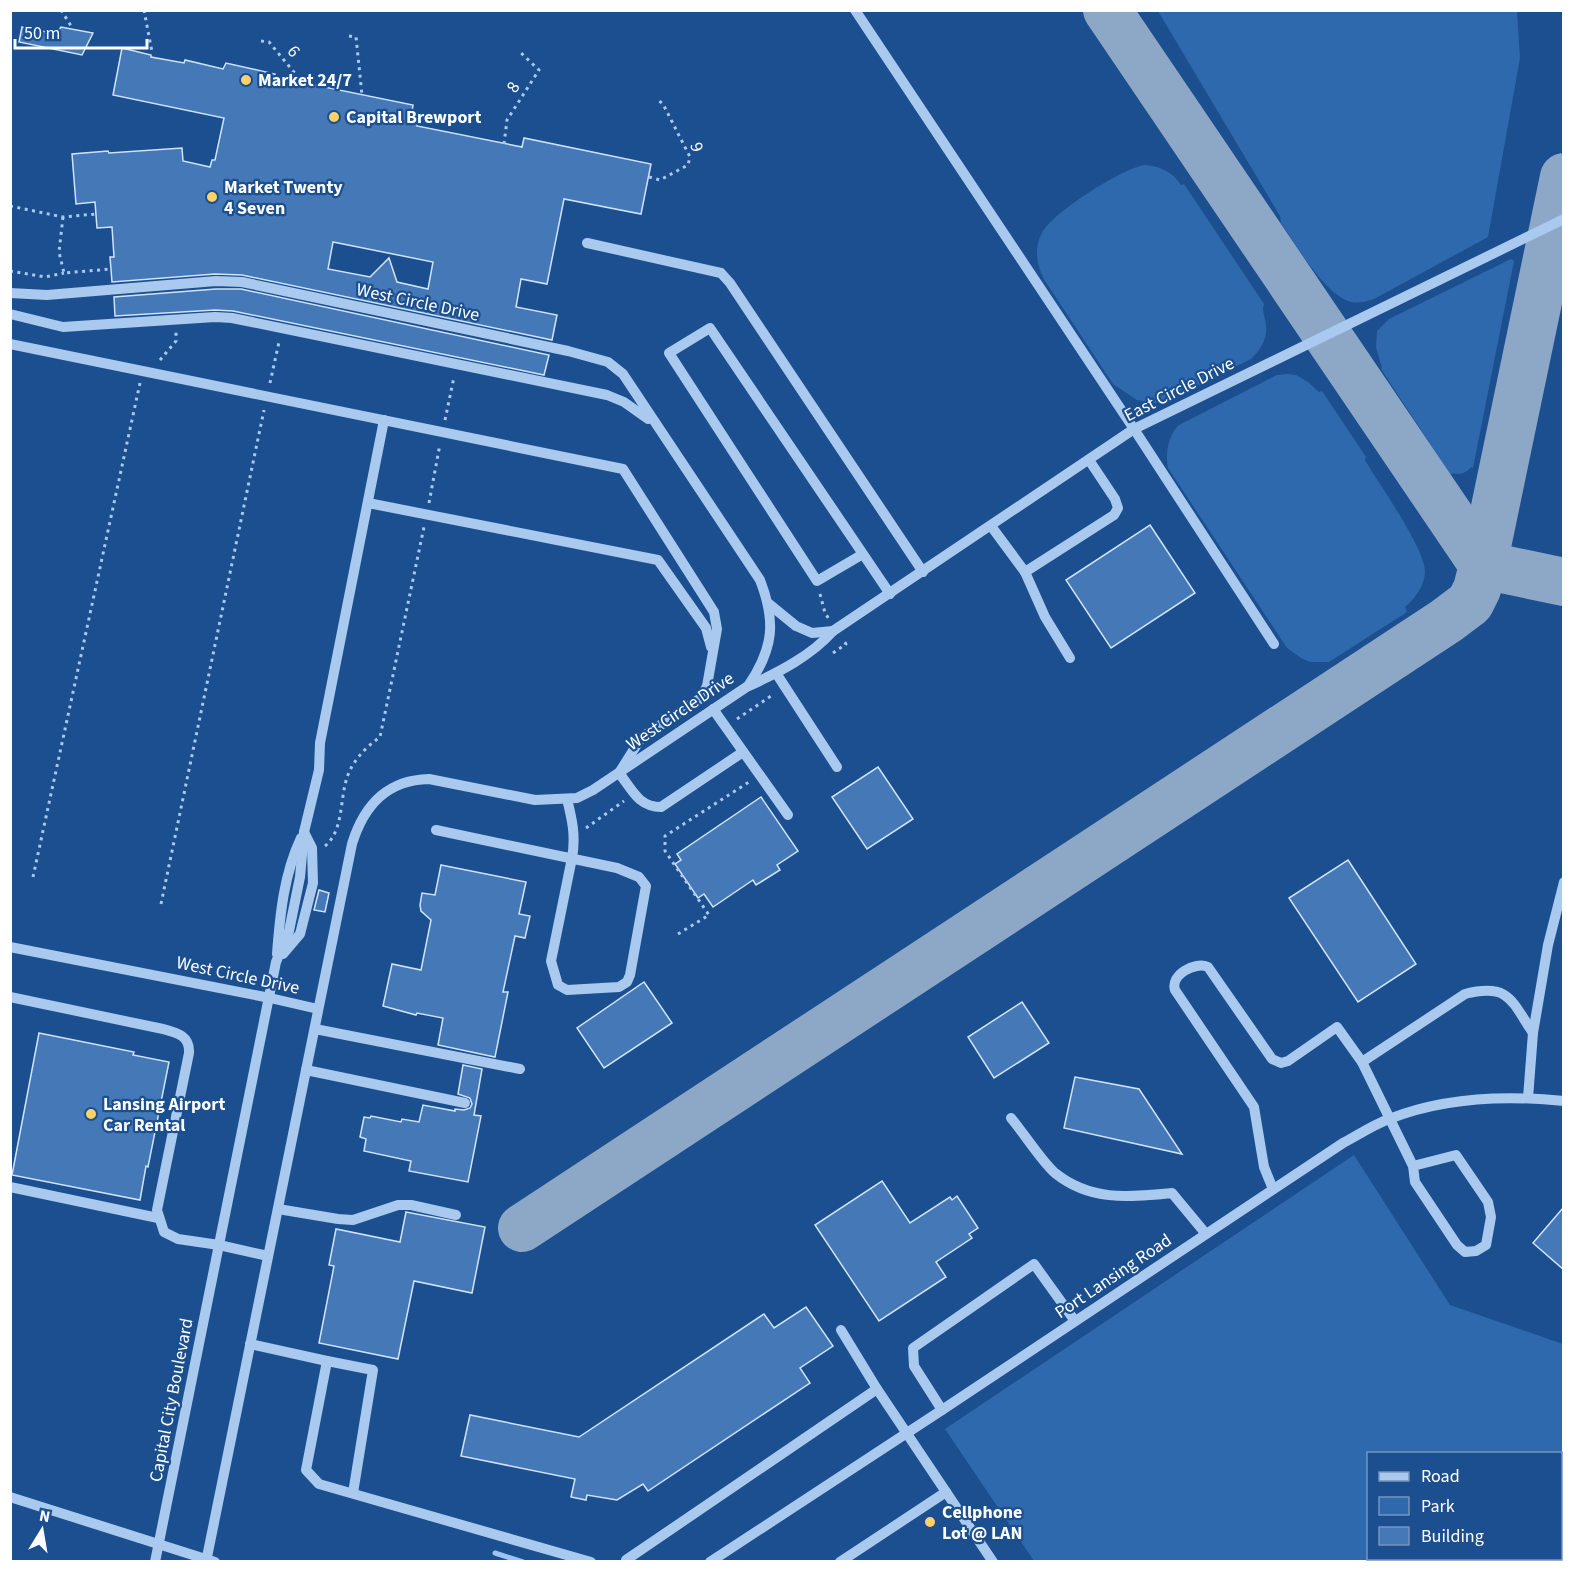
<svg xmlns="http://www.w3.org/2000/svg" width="1574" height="1572" font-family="'Source Sans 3',sans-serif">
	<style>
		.green { fill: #2e69ad; fill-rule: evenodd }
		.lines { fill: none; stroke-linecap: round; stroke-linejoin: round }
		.stream { stroke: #9cc4f0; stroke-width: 5 }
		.taxiway { stroke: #8da7c7; stroke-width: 48 }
		.building { fill: #4478b7; stroke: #cfe3fa; stroke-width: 1.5; fill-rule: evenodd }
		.path { stroke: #a9c9ee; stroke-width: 3; stroke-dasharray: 3 4.5; stroke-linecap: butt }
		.minor { stroke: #a9c9ee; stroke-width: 10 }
		.poi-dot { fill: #ffd166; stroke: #1b4f8f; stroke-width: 2 }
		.labels { text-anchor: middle; stroke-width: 4.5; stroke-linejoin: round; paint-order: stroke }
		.street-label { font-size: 18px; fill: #fff; stroke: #1b4f8f }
		.poi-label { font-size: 18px; font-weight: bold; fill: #fff; stroke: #1b4f8f; text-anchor: start }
	</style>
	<rect width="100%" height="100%" fill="#1b4f8f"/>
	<g class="green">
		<path d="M 1158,11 L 1517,11 L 1520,58 L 1488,237 L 1374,299 C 1368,301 1358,304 1351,302 C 1325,295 1296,245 1281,223 L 1280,216 Z"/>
		<path d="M 1144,165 C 1159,166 1172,171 1181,185 L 1184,184 L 1264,304 C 1262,311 1264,312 1265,319 C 1269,336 1263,347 1251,359 L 1162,403 L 1153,403 L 1137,400 L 1113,384 L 1045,281 C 1037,266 1033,249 1042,233 C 1052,213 1121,169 1144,165 Z"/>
		<path d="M 1511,259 L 1514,261 L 1473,468 L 1471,467 C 1464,476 1458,473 1450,474 L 1381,369 L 1382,368 L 1376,347 L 1377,331 L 1389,319 Z"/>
		<path d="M 1287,374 L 1296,375 L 1308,382 L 1319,392 L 1322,391 L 1366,457 L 1365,460 C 1379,484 1424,547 1425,571 C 1425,585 1415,599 1405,607 L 1407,612 L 1329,662 L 1310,662 L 1301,658 L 1287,648 L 1168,468 C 1165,454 1168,435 1179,425 L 1277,375 Z"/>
		<path d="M 1354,1155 L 1450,1305 L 1563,1344 L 1563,1561 L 1034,1561 L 945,1429 ZM 1368,1454 L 1560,1454 L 1560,1558 L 1368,1558 Z"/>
	</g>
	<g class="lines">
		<polyline class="stream" points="495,1553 523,1562"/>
		<g class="taxiway">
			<polyline points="1564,177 1483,565 1564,582"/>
			<polyline points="522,1228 1446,621 1470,603 1477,589 1483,565 1107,10"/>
		</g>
	</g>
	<g class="building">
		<polygon points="22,27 56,34 61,27 93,33 82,55 19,42"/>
		<path d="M 122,48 L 151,55 L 151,57 L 184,63 L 185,60 L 223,69 L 226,63 L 275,74 L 275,77 L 413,105 L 411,119 L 418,120 L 417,126 L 522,147 L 524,138 L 651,164 L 641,214 L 564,199 L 547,284 L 521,279 L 516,307 L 557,315 L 552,340 L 242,275 L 215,274 L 112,282 L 110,257 L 114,257 L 112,227 L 97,228 L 95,202 L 76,204 L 72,154 L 108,151 L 109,153 L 182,148 L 183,161 L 210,167 L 212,160 L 215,160 L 224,118 L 113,95 ZM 333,242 L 433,262 L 428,289 L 397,282 L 389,258 L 370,277 L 328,269 Z"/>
		<polygon points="216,289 241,289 549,355 544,375 233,311 215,310 115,316 114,297"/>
		<polygon points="1150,525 1195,593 1111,648 1066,580"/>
		<polygon points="878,767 913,819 867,849 832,797"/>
		<polygon points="761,797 798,851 777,865 780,870 756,885 753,880 713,907 704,894 698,898 675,864 681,860 677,854"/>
		<polygon points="1348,860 1416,964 1358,1002 1289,898"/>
		<polygon points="441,865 526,882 519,914 530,916 525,938 515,936 503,992 508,992 495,1057 438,1045 443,1018 417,1013 416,1015 383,1006 392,964 421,970 431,920 421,911 420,905 422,893 435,895"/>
		<polygon points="319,890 329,893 325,912 314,910"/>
		<polygon points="644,982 672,1023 604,1068 577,1028"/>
		<polygon points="1022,1002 1049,1043 994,1078 968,1037"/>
		<polygon points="39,1033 134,1052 133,1055 169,1062 148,1167 146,1166 140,1200 12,1175"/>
		<polygon points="463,1065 482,1069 474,1115 481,1116 468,1182 409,1171 411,1161 364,1151 366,1139 360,1137 364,1117 370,1118 371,1116 401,1122 402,1119 419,1122 423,1105 455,1111 455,1109 464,1110 470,1108 472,1104 470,1098 458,1094"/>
		<polygon points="1075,1077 1139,1089 1182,1154 1064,1128"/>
		<polygon points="882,1181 910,1223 950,1197 952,1200 957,1196 978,1228 969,1234 972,1238 936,1262 946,1277 879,1321 815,1225"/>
		<polygon points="1563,1208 1563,1269 1533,1243"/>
		<polygon points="406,1212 485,1227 472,1293 414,1281 398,1359 319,1343 334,1266 329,1265 336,1229 400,1242"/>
		<polygon points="806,1307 833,1346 800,1368 810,1383 648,1491 643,1484 617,1500 587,1495 586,1500 571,1497 575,1479 461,1456 470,1415 579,1437 764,1314 774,1328"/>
	</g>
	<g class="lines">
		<g class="path">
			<polyline points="61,10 73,29"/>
			<polyline points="144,10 152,52"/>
			<polyline points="349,36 356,37 362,95"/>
			<polyline points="261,41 269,42 303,83"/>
			<polyline points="504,144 507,120 539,70 520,52"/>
			<polyline points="649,177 660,180 688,165 690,157 663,104 658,100"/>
			<polyline points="10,206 63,217 96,214"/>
			<polyline points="63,217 59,252 64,273 111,269"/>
			<polyline points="10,271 45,277 64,273"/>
			<polyline points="160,360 176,341 176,331"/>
			<polyline points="270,383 279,342"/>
			<polyline points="445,420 454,377"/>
			<polyline points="429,503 440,444"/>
			<polyline points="820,594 825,613 829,619"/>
			<polyline points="833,653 846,644 843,640"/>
			<polyline points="737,719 774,694"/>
			<polyline points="586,828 624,801"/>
			<path d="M 325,846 C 343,831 340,802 346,781 C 351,762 365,748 380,737 L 424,527"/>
			<polyline points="33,877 140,383"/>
			<polyline points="161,904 264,410"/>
			<polyline points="678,934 709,915 665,851 665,836 749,782"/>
		</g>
		<g class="minor">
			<polyline points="855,10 1134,429 1274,644"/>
			<polyline points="587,243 721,273 730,283 923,572"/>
			<path d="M 10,293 L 47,295 L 216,281 L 242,282 L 568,351 L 608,362 L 623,374 L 760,580 C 776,621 774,648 748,686 L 593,790 L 577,798 L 535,800 L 429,779 C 387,780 364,805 352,844 L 206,1562"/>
			<polyline points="10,314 63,327 215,317 232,318 607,395 624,402 648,419"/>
			<path d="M 10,344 L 623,469 L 714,612 L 717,629 L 707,686 L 701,698 L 641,738 L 619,773 C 632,789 638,807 661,807 L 743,752"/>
			<polyline points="368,503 658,560 706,628 711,647"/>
			<polyline points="991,526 1025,572 1045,617 1070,658"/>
			<polyline points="863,554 710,328 669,353 817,581 863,554 890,594"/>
			<polyline points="1025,572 1114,515 1118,508 1115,499 1089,460"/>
			<polyline points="769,604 796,626 812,633 833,631"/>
			<polyline points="776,673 837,767"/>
			<path d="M 749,686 C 779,672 811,656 833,631 L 1134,429 L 1564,219"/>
			<polyline points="713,709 788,815"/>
			<path d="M 436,830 L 617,868 L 639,877 L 646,886 L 630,975 L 627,982 L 619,987 L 567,990 L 558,985 L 551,961 L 572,858 C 576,836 572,819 567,799"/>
			<polyline points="10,947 270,998 318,1009"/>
			<path d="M 277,954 C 280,914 284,874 301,838"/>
			<polyline points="283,954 300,934 313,883 312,848 304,832"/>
			<path d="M 10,997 L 163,1029 C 178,1033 190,1036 189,1053 L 157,1210 L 164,1232 L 178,1239 L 219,1245 L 268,1256"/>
			<polyline points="315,1029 520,1069"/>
			<path d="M 1362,1062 L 1465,994 C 1509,983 1511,1000 1533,1033"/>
			<polyline points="306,1070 465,1103"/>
			<polyline points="1528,1098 1533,1033 1548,945 1564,882"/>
			<path d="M 1011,1118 C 1023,1132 1042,1162 1055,1173 C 1091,1202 1130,1197 1172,1193 L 1206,1234"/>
			<polyline points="10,1187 158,1218"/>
			<path d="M 1273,1189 L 1264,1167 L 1254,1107 L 1175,990 C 1170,975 1195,961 1208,967 L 1272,1059 L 1281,1063 L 1288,1061 L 1337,1027 L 1362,1062 L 1413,1166 L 1415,1182 L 1457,1245 L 1465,1252 L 1476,1251 L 1486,1245 L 1491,1217 L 1488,1202 L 1456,1155 L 1413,1166"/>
			<polyline points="278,1209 338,1219 353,1220 398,1205 411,1205 456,1215"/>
			<polyline points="250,1344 327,1361"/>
			<polyline points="877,1389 993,1562"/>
			<polyline points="942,1410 914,1366 913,1348 1034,1264 1075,1321"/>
			<polyline points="353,1493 373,1370 327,1361 306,1470 319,1484 591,1562"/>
			<polyline points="10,1497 215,1562"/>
			<polyline points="626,1560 877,1389 841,1330"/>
			<polyline points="155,1562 276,962 289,931 300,877 304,832 319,770 320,743 384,420"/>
			<path d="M 710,1562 L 942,1410 L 1343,1143 C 1358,1135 1373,1125 1389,1119 C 1444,1097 1505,1095 1564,1101"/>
			<polyline points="840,1562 946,1492"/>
		</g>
	</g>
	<g class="poi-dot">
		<circle cx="246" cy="80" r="6"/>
		<circle cx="334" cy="117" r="6"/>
		<circle cx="212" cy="197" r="6"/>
		<circle cx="91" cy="1114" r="6"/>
		<circle cx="930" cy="1522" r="6"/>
	</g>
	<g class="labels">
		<g class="street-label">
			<text transform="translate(294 51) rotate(50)" y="6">6</text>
			<text transform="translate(513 87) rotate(-57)" y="6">8</text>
			<text transform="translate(697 147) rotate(73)" y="6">9</text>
			<text transform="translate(418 302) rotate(12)" y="6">West Circle Drive</text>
			<text transform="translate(1179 389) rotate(-27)" y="6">East Circle Drive</text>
			<text transform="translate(680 711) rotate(-34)" y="6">West Circle Drive</text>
			<text transform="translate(238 975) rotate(12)" y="6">West Circle Drive</text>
			<text transform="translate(1113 1276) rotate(-34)" y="6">Port Lansing Road</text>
			<text transform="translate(171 1400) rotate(-79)" y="6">Capital City Boulevard</text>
		</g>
		<g class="poi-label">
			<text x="258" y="86">Market 24/7</text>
			<text x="346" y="123">Capital Brewport</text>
			<text x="224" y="193">Market Twenty<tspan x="224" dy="21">4 Seven</tspan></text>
			<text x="103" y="1110">Lansing Airport<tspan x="103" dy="21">Car Rental</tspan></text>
			<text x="942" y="1518">Cellphone<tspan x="942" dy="21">Lot @ LAN</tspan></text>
		</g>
	</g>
	<rect width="1574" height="1572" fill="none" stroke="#ffffff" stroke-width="24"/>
	<rect x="1367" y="1452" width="195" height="108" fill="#1b4f8f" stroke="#7695bc" stroke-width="1.5"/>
	<rect x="1379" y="1472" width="30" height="9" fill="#a9c9ee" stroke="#7695bc" stroke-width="1.5"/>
	<text x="1421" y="1482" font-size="18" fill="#ffffff">Road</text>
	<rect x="1379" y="1497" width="30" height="18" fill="#2e69ad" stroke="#7695bc" stroke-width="1.5"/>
	<text x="1421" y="1512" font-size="18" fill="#ffffff">Park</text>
	<rect x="1379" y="1527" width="30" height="18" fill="#4478b7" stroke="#7695bc" stroke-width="1.5"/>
	<text x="1421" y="1542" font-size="18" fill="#ffffff">Building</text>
	<g transform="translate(42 1530) rotate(11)" stroke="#1b4f8f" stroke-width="4.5" paint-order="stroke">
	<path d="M0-4.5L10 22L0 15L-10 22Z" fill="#ffffff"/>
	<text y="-9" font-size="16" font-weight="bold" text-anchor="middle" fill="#ffffff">N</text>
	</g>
	<path d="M15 39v9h132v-9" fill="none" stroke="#ffffff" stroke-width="3"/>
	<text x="24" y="39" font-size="18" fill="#ffffff" stroke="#1b4f8f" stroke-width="4.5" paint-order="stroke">50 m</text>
</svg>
